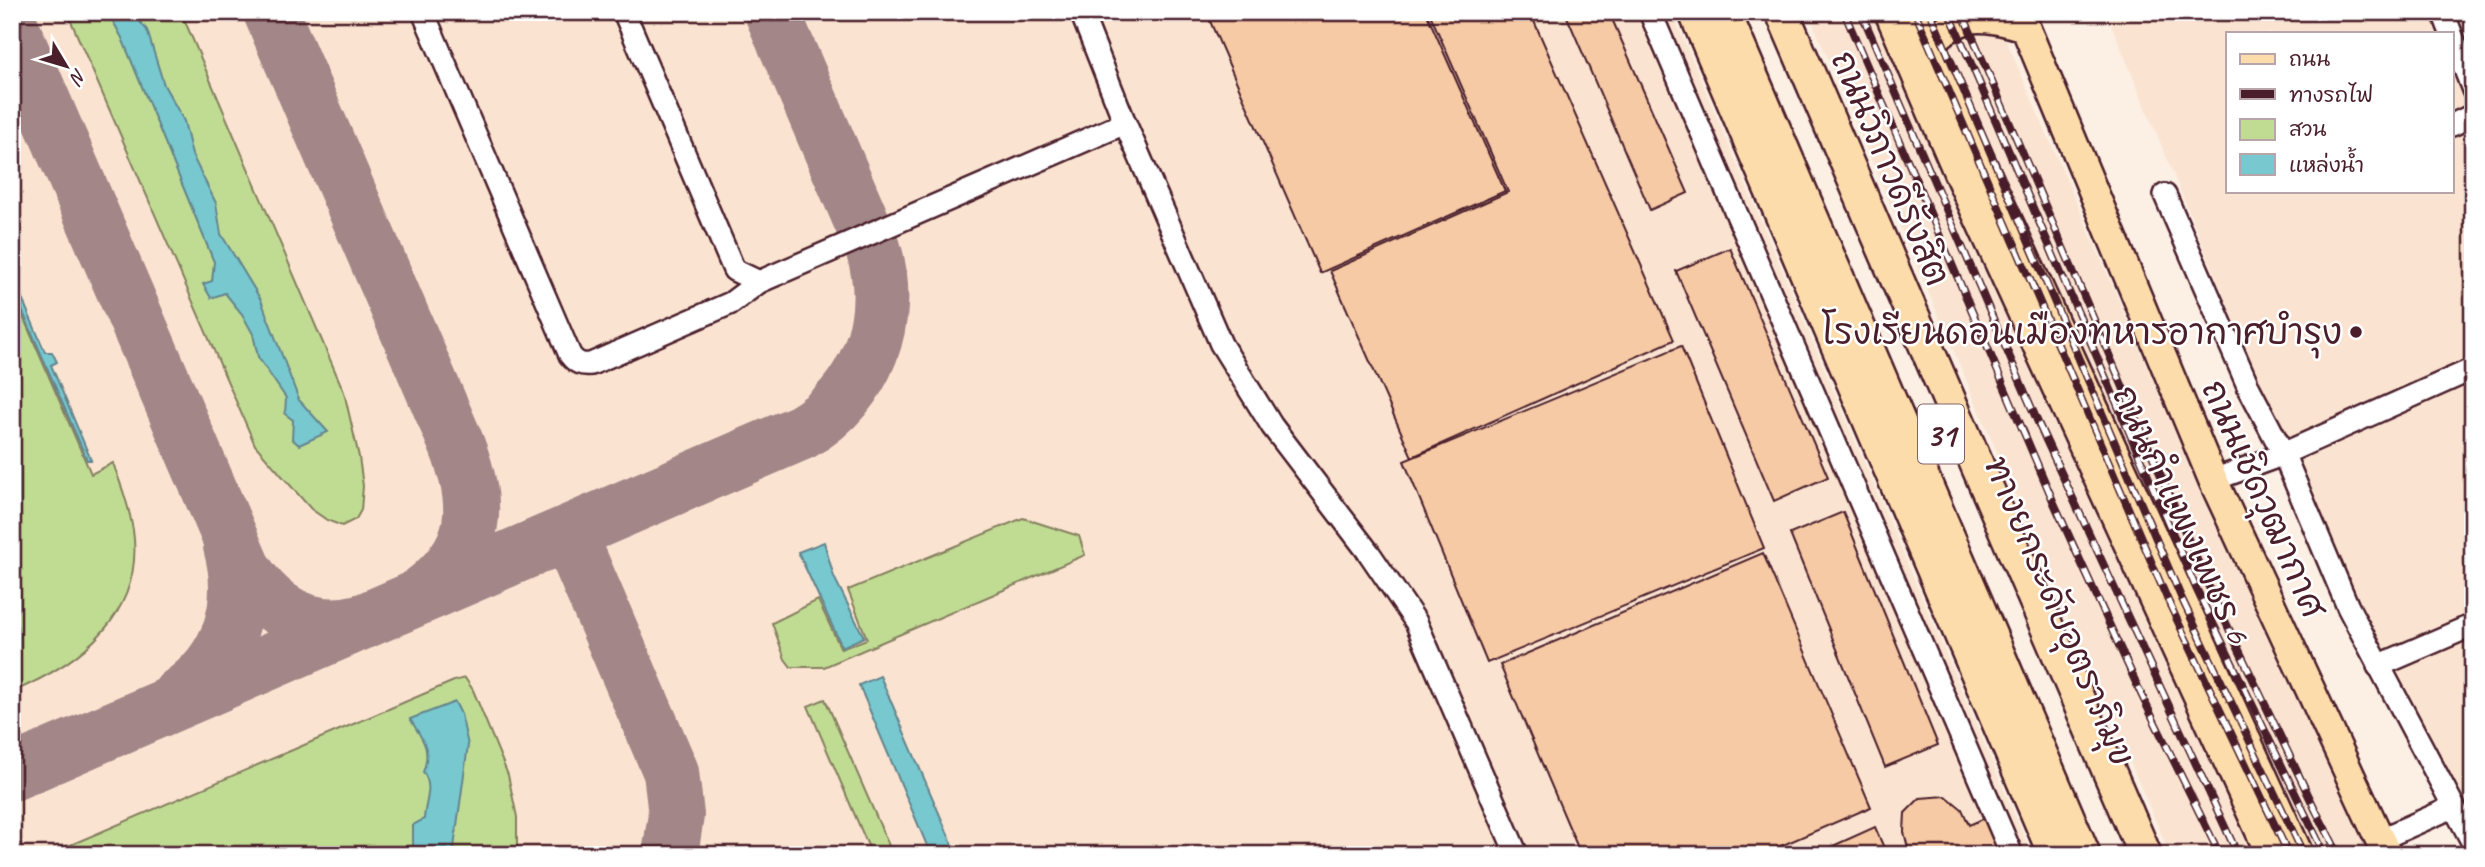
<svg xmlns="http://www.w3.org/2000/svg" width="2485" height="867" font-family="Caveat,'Playpen Sans Thai',sans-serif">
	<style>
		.built { fill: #fae4d1; fill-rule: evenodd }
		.green { fill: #c0dc93; stroke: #857e5f; stroke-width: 2 }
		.water { fill: #77c8cf; stroke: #65848d; stroke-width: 2 }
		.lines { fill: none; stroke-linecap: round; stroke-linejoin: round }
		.taxiway { stroke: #a38788; stroke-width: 56 }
		.building { fill: #f6caa5; stroke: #4a1f2b; stroke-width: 2 }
		.minor-casing { stroke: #4a1f2b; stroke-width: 26 }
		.major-casing { stroke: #4a1f2b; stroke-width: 33 }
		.highway-casing { stroke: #4a1f2b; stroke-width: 37 }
		.minor { stroke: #fff; stroke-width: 21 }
		.major { stroke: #fddcac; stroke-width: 28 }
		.highway { stroke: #fddcac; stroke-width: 32 }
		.rail-casing { stroke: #4a1f2b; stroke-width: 8 }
		.rail { stroke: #fff; stroke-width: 5; stroke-dasharray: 16; stroke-linecap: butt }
		.poi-dot { fill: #4a1f2b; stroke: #fff; stroke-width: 2.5 }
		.labels { text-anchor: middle; stroke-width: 5; stroke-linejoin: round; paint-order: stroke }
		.shield { fill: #fff; stroke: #80626b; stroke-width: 2 }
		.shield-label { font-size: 33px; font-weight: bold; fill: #4a1f2b }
		.street-label { font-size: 35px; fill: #4a1f2b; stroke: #fff }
		.poi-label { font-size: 35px; fill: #4a1f2b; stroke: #fff; text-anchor: end }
	</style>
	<rect width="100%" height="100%" fill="#fcefe4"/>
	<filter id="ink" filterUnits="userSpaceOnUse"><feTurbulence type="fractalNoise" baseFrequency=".0143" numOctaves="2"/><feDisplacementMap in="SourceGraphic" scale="14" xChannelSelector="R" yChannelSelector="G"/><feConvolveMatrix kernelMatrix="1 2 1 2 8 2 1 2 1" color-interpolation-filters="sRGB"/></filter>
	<g filter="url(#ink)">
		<g class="built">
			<polygon points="12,12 1672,12 2032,855 12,855"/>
			<polygon points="1808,12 1994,12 2215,523 2379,855 2170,855"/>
			<path d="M 2106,12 L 2473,12 L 2473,829 L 2392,687 L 2297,472 ZM 2228,33 L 2452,33 L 2452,191 L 2228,191 Z"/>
		</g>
		<g class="green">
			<polygon points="67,12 181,12 344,392 359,457 363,486 361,510 356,519 342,526 327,520 311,509 255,445"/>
			<path d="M 12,291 L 91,474 L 113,463 C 121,485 129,506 133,530 C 145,613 81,663 12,692 Z"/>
			<polygon points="1023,518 1079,536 1085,555 824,667 791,667 785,659 772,623 818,600 841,649 867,639 848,590"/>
			<polygon points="465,678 473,690 508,775 517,817 517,855 47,855 454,681"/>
			<polygon points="825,699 893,855 872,855 808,706"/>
		</g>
		<g class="water">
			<polygon points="108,12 132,12 147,30 164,85 184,121 192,155 216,203 221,234 261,300 299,400 328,432 299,445 292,439 293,420 285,414 286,398 258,357 253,334 242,314 225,293 211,298 203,284 212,281 214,262 122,38"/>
			<polygon points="12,275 45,352 52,352 57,362 51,365 91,460 87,460 12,287"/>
			<polygon points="824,542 834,577 864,637 842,647 798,552"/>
			<polygon points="880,676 957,855 931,855 859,685"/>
			<path d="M 455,702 L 461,714 L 468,745 L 453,855 L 413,855 L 413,825 L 424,819 C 425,801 434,787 423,772 C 432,748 422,739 410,719 Z"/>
		</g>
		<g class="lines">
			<g class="taxiway">
				<path d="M 271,12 L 456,443 C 481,507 479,550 422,594"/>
				<path d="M 12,29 L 243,568 C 269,610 309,635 359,622"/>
				<polyline points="569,534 671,772 676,815 670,855"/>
				<path d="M 180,695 C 231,660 247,604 231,546"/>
				<path d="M 12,773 L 802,432 C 867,395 895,318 873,248 L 772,12"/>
			</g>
		</g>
		<g class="building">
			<polygon points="1206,12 1426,12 1505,191 1320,273"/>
			<polygon points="1429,12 1530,12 1674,340 1412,457 1330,271 1508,192"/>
			<polygon points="1565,12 1609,12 1688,193 1650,210"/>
			<polygon points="1730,248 1828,477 1774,501 1676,271"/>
			<polygon points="1681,346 1764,548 1487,663 1404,461"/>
			<polygon points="1843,512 1938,745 1885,767 1790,534"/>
			<polygon points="1763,553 1871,807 1760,855 1581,855 1500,665"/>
			<polygon points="1946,796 1962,809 1969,825 1985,818 2002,855 1903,855 1909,852 1904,832 1905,813 1920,798"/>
			<polygon points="1875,827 1887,855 1813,855"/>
		</g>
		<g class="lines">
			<g class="minor-casing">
				<g id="minor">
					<path d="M 423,12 L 570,355 C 576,363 581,365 591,364 L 731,303 L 759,282 L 1125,123"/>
					<polyline points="624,12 734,270 759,282"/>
					<polyline points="1081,12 1125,123 1221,344 1272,426 1369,553 1416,622 1517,855"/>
					<polyline points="1650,12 2012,855"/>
					<polyline points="2443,12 2451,33"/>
					<polyline points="2452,36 2473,90"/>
					<polyline points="2452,125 2473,115"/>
					<polyline points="2165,195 2249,388 2283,453 2348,607 2473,843"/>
					<polyline points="2213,480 2271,459 2473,369"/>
					<polyline points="2378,666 2473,625"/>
					<polyline points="2379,840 2453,807"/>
				</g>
			</g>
			<g class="major-casing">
				<g id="major">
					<polyline points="1889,12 1960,177 2271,855"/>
					<polyline points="1912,12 2299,855"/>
					<polyline points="2019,12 2213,480 2387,855"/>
					<path d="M 1927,46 C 1962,11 1980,14 2025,27"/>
				</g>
			</g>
			<g class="highway-casing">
				<g id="highway">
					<polyline points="1695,12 2055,855"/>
					<polyline points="1724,12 2084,855"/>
					<polyline points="1782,12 2145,855"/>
				</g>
			</g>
			<use href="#minor" class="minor"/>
			<use href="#major" class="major"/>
			<use href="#highway" class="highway"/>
			<g class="rail-casing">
				<g id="rail">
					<polyline points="1844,12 2054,503 2142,696 2220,855"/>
					<polyline points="1861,12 2039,425 2238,855"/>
					<polyline points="1915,12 2169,603 2289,855"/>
					<polyline points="1930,12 2181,597 2304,855"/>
					<polyline points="1949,12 2196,588 2325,855"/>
					<polyline points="1962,12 2207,583 2316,811 2339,855"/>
				</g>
			</g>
			<use href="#rail" class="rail"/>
		</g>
	</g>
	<circle class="poi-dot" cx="2356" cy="332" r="7"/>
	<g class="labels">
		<rect class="shield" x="1918" y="404.5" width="46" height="59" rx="5"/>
		<g class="shield-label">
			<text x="1941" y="446">31</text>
		</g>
		<g class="street-label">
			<text transform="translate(1891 168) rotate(67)" y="12">ถนนวิภาวดีรังสิต</text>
			<text transform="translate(2264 498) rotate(66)" y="12">ถนนเชิดวุฒากาศ</text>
			<text transform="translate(2182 514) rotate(65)" y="12">ถนนกำแพงเพชร 6</text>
			<text transform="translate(2060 611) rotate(67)" y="12">ทางยกระดับอุตราภิมุข</text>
		</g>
		<g class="poi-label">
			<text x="2342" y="344">โรงเรียนดอนเมืองทหารอากาศบำรุง</text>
		</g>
	</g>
	<rect width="2485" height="867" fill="none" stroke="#fff" stroke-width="42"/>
	<rect x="21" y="21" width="2443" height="825" fill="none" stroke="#4a1f2b" stroke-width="2.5" filter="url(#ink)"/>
	<rect x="2226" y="32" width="228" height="161" fill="#ffffff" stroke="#b7a5aa" stroke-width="2"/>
	<rect x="2240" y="54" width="35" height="10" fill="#fddcac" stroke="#b7a5aa" stroke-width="2"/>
	<text x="2289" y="66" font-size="21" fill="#4a1f2b">ถนน</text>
	<rect x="2240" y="89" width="35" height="10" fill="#4a1f2b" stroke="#b7a5aa" stroke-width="2"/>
	<text x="2289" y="102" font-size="21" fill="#4a1f2b">ทางรถไฟ</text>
	<rect x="2240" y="119" width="35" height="21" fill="#c0dc93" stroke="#b7a5aa" stroke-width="2"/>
	<text x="2289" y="136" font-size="21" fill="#4a1f2b">สวน</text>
	<rect x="2240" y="154" width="35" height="21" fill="#77c8cf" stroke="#b7a5aa" stroke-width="2"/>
	<text x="2289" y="172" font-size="21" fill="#4a1f2b">แหล่งน้ำ</text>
	<g transform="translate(66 66) rotate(128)" stroke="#ffffff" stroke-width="5" paint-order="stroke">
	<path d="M0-5L12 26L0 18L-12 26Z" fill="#4a1f2b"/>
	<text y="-10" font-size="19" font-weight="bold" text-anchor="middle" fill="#4a1f2b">N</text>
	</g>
</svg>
